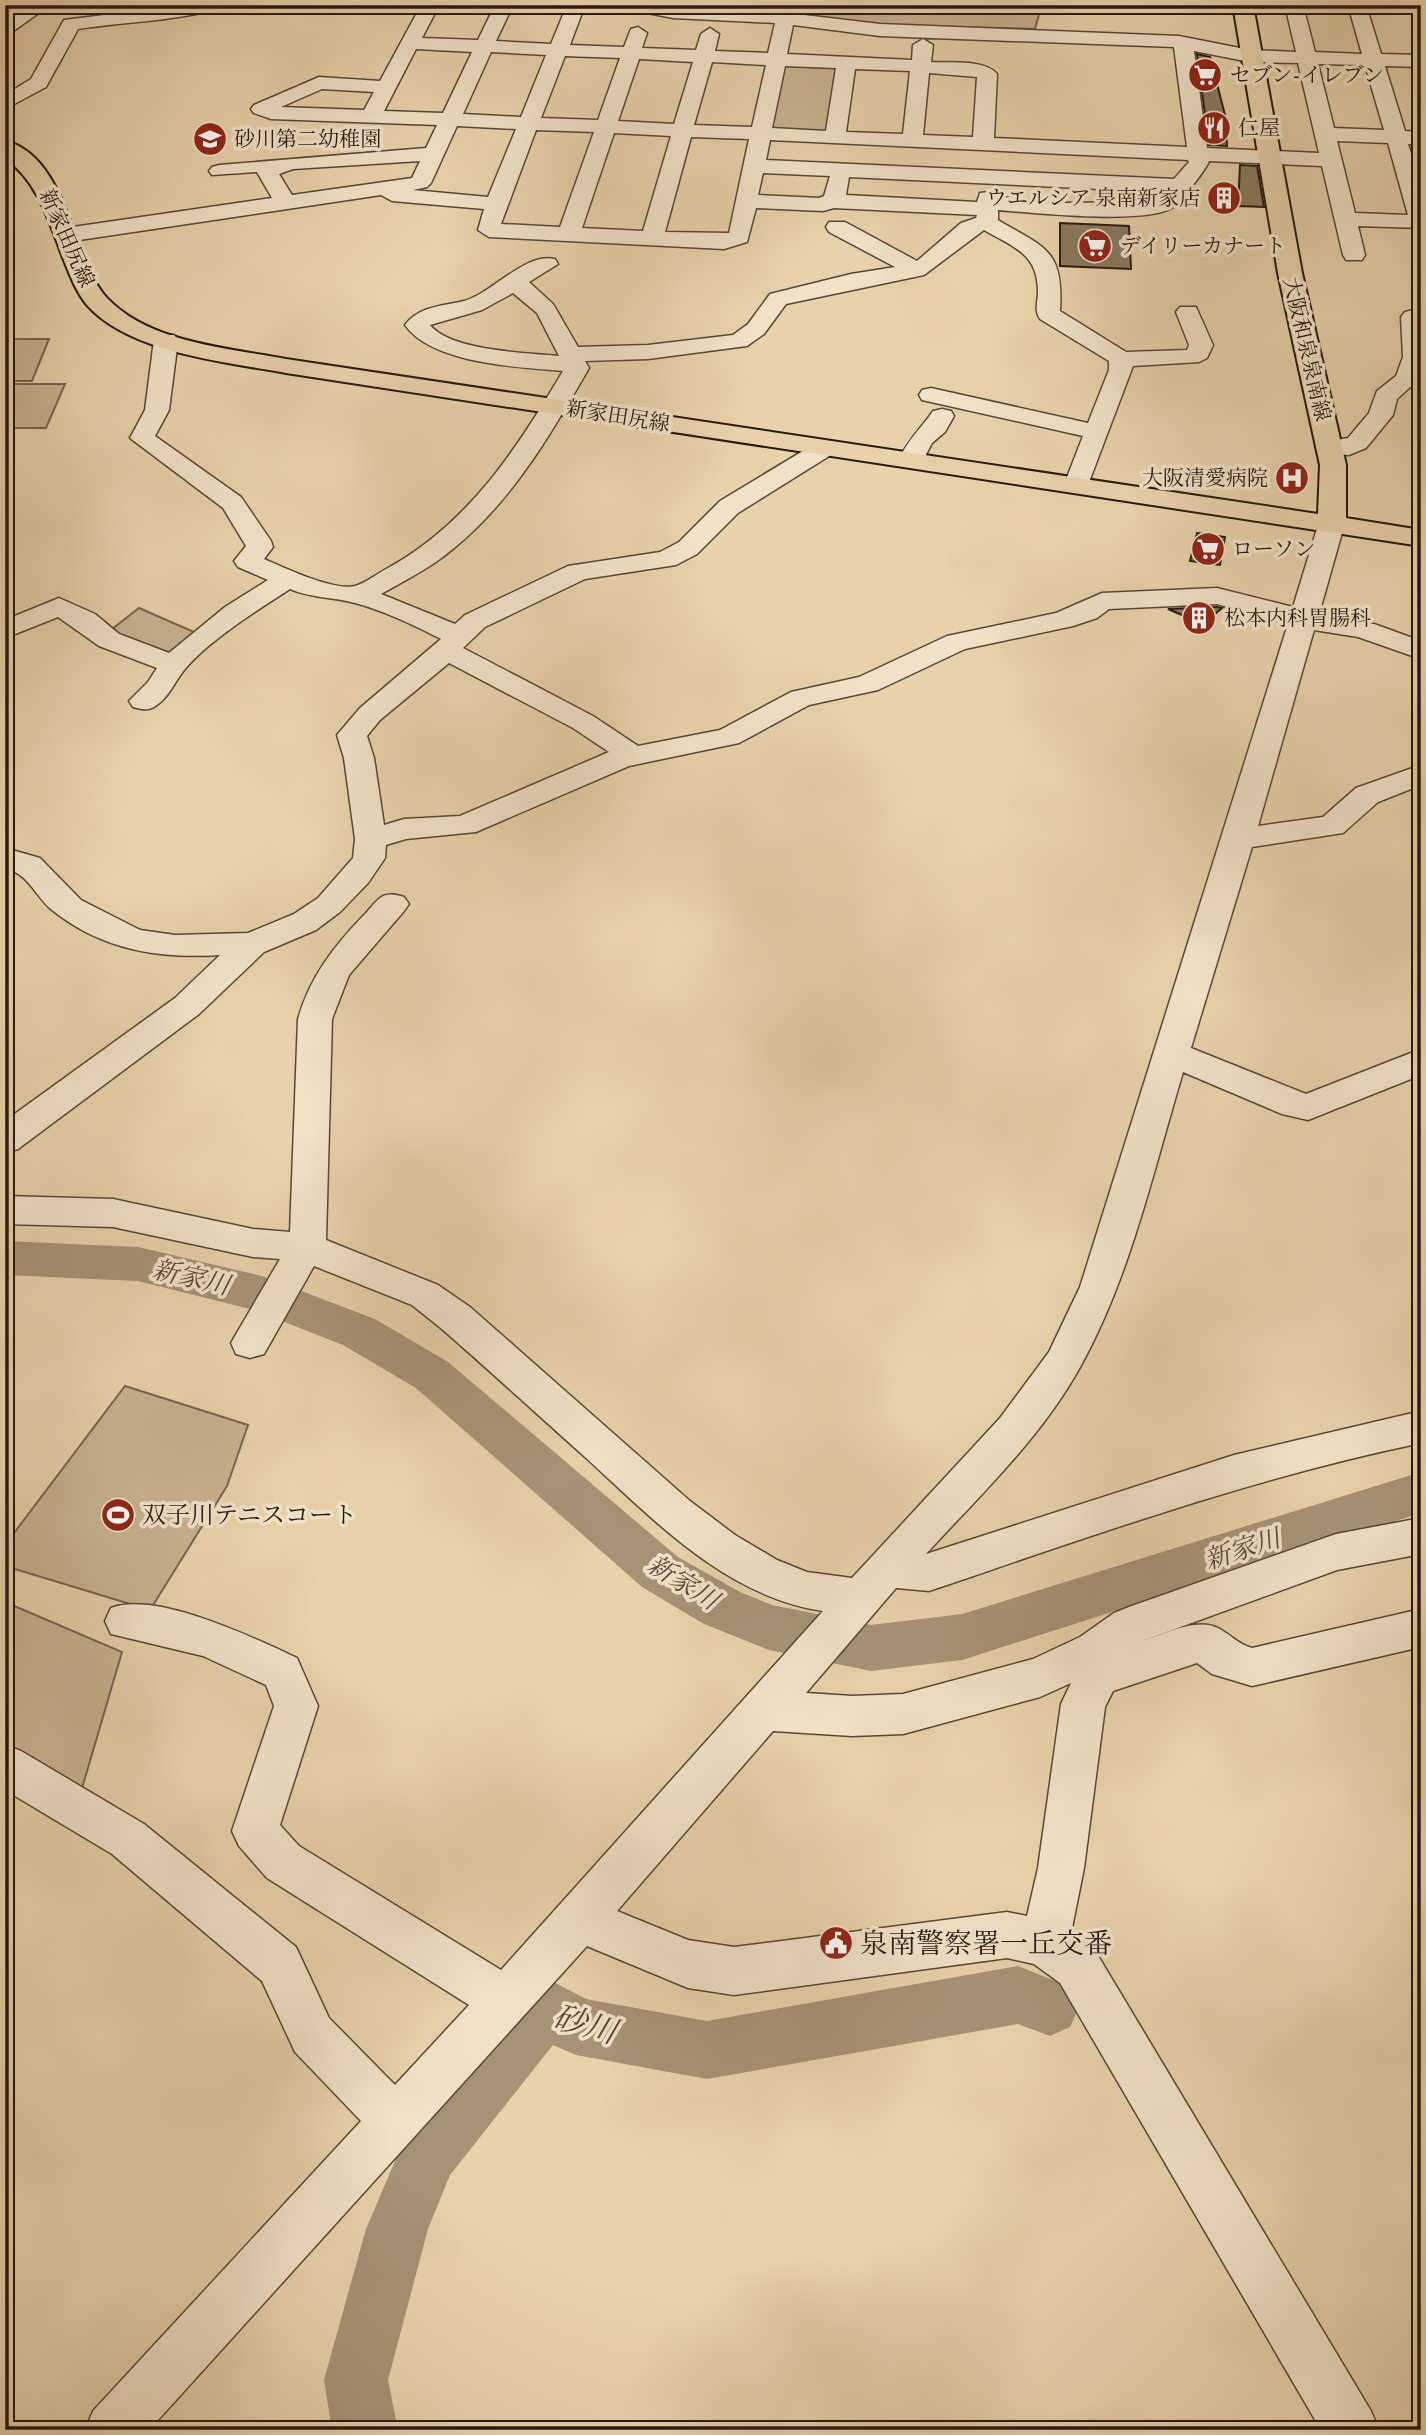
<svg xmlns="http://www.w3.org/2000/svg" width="1426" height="2435" font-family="'IM FELL Great Primer','Noto Serif JP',serif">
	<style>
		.green { fill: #c7b390; stroke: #766651; stroke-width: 2 }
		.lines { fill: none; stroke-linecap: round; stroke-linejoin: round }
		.river { fill: #a69376; fill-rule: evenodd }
		.building { fill: #8a7a61; stroke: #251a12; stroke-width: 2 }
		.minor-casing { stroke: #564838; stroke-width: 3 }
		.major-casing { stroke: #251a12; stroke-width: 4 }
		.minor { fill: #f0e2c8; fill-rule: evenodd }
		.major { fill: #e8d2aa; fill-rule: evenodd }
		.labels { text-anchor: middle; stroke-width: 7; stroke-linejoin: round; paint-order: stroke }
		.far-poi-label { font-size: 21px; fill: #251a12; stroke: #f0e2c8; text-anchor: start }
		.far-street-label { font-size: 21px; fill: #251a12; stroke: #f0e2c8 }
		.poi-label { font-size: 24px; fill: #251a12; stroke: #f0e2c8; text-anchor: start }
		.water-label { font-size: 26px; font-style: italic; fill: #594a3a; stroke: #f0e2c8 }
		.near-poi-label { font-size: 28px; fill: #251a12; stroke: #f0e2c8; text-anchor: start }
		.near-water-label { font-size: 32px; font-style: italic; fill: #594a3a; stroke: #f0e2c8 }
	</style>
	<rect width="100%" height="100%" fill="#e8d2aa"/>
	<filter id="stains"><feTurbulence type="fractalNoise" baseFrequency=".00286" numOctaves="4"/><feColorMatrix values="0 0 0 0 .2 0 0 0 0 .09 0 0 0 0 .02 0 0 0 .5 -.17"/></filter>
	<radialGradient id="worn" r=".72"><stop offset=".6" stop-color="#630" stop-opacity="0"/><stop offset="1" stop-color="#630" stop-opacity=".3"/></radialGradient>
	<g class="green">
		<polygon points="657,5 1053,5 1040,11 1035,29 873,25"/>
		<polygon points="779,65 839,68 831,135 765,132"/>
		<polygon points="6,339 49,339 32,381 5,381"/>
		<polygon points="5,384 65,384 46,428 5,428"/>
		<polygon points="139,608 203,636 170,659 107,633"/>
		<polygon points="125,1386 248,1425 227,1486 150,1610 5,1566 5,1545"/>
		<polygon points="5,1602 122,1652 80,1795 5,1751"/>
	</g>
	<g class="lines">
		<g class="river">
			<polygon points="5,1241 138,1247 262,1276 375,1319 448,1362 678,1557 740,1592 772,1605 871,1625 962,1614 1421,1472 1421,1513 962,1660 871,1671 769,1650 704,1624 642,1587 416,1388 343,1345 254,1310 138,1281 5,1275"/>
			<polygon points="1018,1966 1070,1987 1079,2007 1070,2027 1050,2036 1018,2024 707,2079 576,2055 553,2045 450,2175 428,2229 388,2380 398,2430 332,2430 324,2380 366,2229 407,2133 526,1987 546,1978 586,1999 707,2021"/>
		</g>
	</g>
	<g class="building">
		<polygon points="1197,54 1210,57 1225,115 1227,146 1209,145"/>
		<polygon points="1240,165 1257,166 1264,207 1238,206"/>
		<polygon points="1060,223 1129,226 1131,269 1060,266"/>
		<polygon points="1197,533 1225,537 1220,565 1190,561"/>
		<polygon points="1217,607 1222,608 1203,624 1168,609"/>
	</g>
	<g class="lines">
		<g class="minor-casing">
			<g id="minor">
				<polygon points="29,5 50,5 5,37 5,22"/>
				<path d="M 184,5 L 221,5 L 219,9 C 172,21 125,22 78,29 L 46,87 L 5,109 L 5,95 L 31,79 L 64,20 Z"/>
				<path d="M 427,5 L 436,11 L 422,38 L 478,40 L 495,5 L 513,5 L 496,41 L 551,44 L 567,5 L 585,5 L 570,45 L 624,47 L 631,29 L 638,27 L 647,33 L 642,48 L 696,50 L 701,34 L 710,28 L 719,34 L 715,51 L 768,53 L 775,23 L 673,18 L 627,9 L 625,5 L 770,11 L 880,24 L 1179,36 L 1250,50 L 1296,52 L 1285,5 L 1303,5 L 1315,52 L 1362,54 L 1348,5 L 1366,5 L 1381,54 L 1421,55 L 1421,67 L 1385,66 L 1405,131 L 1421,132 L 1421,144 L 1408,144 L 1421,185 L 1421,228 L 1358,226 L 1365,255 L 1362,260 L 1346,260 L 1343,255 L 1322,166 L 1209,161 C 1206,170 1179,204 1170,209 C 1140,224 1034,213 998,210 L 998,220 C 1044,248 1064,248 1060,311 L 1126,352 L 1187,350 L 1189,345 L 1176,312 L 1180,307 L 1196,307 L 1213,345 L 1207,358 L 1199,362 L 1133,366 L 1086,490 L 1068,490 L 1064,485 L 1083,436 L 922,400 L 919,395 L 922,390 L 931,388 L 1088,423 L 1109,370 L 1109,361 L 1040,319 C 1034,311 1038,301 1038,292 C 1038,253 1013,247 984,230 L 924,275 L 786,304 L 764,334 L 747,346 L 648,359 L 585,361 L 589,368 C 552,432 513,500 454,548 C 432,567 406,580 381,594 L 455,624 L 465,615 L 568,566 L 660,552 L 679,542 L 720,501 L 816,443 L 834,443 L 838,448 L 834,453 L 738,513 L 697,554 L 676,565 L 585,579 L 485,627 L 463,648 L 593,716 L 638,746 L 720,730 L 791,692 L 859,677 L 947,636 L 1056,613 L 1102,593 L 1217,588 L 1293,607 L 1319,522 L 1323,516 L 1341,516 L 1345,522 L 1319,614 L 1374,624 L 1421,641 L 1421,659 L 1358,637 L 1314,630 L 1258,826 L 1323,817 L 1356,788 L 1421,765 L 1421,785 L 1378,802 L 1343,833 L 1252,847 L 1191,1048 L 1306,1094 L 1421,1049 L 1421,1075 L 1308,1120 L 1282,1114 L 1183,1072 C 1153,1172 1130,1278 1079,1369 C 1040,1439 979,1496 926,1554 L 1234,1455 L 1421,1411 L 1421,1443 C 1252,1478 1091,1536 929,1591 L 896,1588 L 806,1693 L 852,1696 L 903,1694 L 1033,1659 L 1080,1637 L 1114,1613 L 1129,1607 L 1336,1534 L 1421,1518 L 1421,1554 L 1337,1570 L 1142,1641 C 1164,1634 1197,1617 1218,1628 C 1231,1635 1238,1644 1252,1648 L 1421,1609 L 1421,1647 L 1252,1686 L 1212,1674 L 1197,1663 L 1113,1691 L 1105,1707 L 1084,1868 L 1071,1933 L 1094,1949 L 1371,2411 L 1379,2430 L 1321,2430 L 1060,1983 L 1034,1964 L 1007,1958 L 734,1995 L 688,1988 L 587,1946 L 149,2430 L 85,2430 L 93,2411 L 361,2121 L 295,2052 L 262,1981 L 112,1854 L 5,1790 L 5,1745 L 21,1751 L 144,1824 L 296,1947 L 329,2018 L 395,2085 L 469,2005 L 267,1878 L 239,1846 L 232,1831 L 274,1706 L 266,1685 L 203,1656 L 111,1634 L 105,1621 L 111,1608 C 157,1591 254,1638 297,1658 L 318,1706 L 280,1825 L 299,1846 L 501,1970 L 823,1611 C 726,1597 653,1519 585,1457 C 537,1414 490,1371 442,1329 L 412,1305 L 314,1266 L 264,1354 L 250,1358 L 236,1354 L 231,1343 L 280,1259 L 253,1257 L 113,1227 L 5,1224 L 5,1196 L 113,1199 L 253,1229 L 290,1232 L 298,1019 C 310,977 334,946 364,915 C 370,909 376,900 383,896 C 391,893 397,895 404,897 L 409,904 L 404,911 L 349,975 L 332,1019 L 326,1240 L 438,1285 L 470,1307 L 690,1501 L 735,1535 L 777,1560 L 807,1572 L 852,1578 L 1000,1418 L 1049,1352 L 1080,1287 L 1288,624 L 1217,604 L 1109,609 L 1097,618 L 1073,626 L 965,649 L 878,690 L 809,705 L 739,743 L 629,766 L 476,832 L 406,839 L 386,845 L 385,858 L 368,883 L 340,912 L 316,930 L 264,952 L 199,1014 L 18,1149 L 5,1153 L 5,1121 L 175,998 L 220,955 C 159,959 102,950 52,910 C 35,896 29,874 5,868 L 5,848 L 40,858 L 81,900 L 140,930 L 175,935 L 248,933 L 294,914 L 318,898 L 353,858 L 355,839 L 344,758 L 337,735 L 360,708 L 441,639 C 413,625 385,611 355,603 C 333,597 311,598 290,589 C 259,609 208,641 185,669 C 174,682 170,697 154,707 C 147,711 140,709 133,707 L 129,701 L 148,682 L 157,668 L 99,646 L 58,617 L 5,638 L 5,620 L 59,598 L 95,614 L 119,634 L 169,653 L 225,607 L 268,580 L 238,567 L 234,561 L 246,546 L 223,508 L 130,438 L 145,410 L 154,340 L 158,335 L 174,335 L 178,340 L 169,410 L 155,436 L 241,497 L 271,541 L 273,547 L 264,559 C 285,568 333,591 355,586 C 366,583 378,573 388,568 C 469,523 517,449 563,371 C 519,367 432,364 405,325 C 419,306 443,306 464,301 C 493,293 525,252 555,259 L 558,264 L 529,282 L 553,304 L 578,347 L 648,345 L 733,335 L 748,324 L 770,294 L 851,274 L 895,267 L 829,232 L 826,227 L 829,222 L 845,222 L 917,261 L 961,223 L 976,218 L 977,215 L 834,208 L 823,211 L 756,208 L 747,242 L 724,249 L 489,237 L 478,230 L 484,209 L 392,201 L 381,195 L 66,242 L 55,235 L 66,228 L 272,198 L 257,172 L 212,175 L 209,171 L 212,167 L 219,165 L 426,148 L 437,125 L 271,119 L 254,113 L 251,109 L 254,105 L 319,77 L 380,81 L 418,11 ZM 793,25 L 880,36 L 1174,47 L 1187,147 L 994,138 L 997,74 C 985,59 949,63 931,62 L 933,45 L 923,39 L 913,45 L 912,60 L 787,54 ZM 416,49 L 472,52 L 443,113 L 384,111 ZM 1194,51 L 1250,62 L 1298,63 L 1319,153 L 1207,148 ZM 491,52 L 546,55 L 521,117 L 463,114 ZM 565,56 L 620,58 L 598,120 L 541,118 ZM 639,59 L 693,62 L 674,124 L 618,121 ZM 712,62 L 766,65 L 752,127 L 694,125 ZM 1318,64 L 1365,65 L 1384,130 L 1334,128 ZM 785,66 L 836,68 L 826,131 L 772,128 ZM 855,69 L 910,71 L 903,134 L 846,132 ZM 929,73 L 977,77 L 973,137 L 923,135 ZM 322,89 L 374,92 L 364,110 L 281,107 ZM 457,126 L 516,129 L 488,197 L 413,190 L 427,187 L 431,183 ZM 536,130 L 594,132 L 560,227 L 501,224 ZM 614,133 L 671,136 L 643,231 L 582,228 ZM 691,137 L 749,139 L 729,233 L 665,232 ZM 770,140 L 1188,160 L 1189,162 L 1174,179 L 766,160 ZM 1337,141 L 1388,143 L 1408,215 L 1355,213 ZM 420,161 L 412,178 L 292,195 L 279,174 L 293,169 ZM 763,173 L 830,176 L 824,196 L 819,198 L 758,195 ZM 849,177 L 1163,192 L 1156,199 L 1149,202 L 1064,203 L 998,197 L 988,192 L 980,193 L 977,202 L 846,195 ZM 513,293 L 537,313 L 559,356 C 527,353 451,351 430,325 L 482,310 ZM 449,663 L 573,728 L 609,752 L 460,816 L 404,819 L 384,825 L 374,758 L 367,736 L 380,720 ZM 1071,1683 L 1061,1704 L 1038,1868 L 1027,1916 L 1007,1912 L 734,1947 L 688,1940 L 617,1911 L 773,1731 L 852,1736 L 903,1734 L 1040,1697 Z"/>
				<polygon points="1413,310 1421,312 1419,379 1397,399 1393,415 1366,448 1349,455 1320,453 1316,448 1320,443 1348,438 1369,413 1377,391 1396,376 1403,357 1401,317 1405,312"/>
				<path d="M 942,409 L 951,411 L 954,416 L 945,432 L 932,443 L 920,466 L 902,466 L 898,461 C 909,438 920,430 933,411 Z"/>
			</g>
		</g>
		<g class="major-casing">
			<path id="major" d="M 1233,5 L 1253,5 L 1302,273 L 1346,465 L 1346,518 L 1421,530 L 1421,546 L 286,373 C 227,362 129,353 87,305 C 76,292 69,273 63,258 C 49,221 38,182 5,158 L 5,141 C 68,156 72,261 107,298 C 150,343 228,348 286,359 L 1318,514 L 1320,465 L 1278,273 Z"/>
		</g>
		<use href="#minor" class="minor"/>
		<use href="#major" class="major"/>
	</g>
	<defs>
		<g id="supermarket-disc" transform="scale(1.75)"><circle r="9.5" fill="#8f2418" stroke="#f0e2c8"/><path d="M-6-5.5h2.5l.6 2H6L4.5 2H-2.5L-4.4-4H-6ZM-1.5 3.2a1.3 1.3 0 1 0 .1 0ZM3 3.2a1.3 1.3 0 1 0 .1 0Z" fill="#fff"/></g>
		<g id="restaurant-disc" transform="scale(1.75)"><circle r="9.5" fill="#8f2418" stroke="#f0e2c8"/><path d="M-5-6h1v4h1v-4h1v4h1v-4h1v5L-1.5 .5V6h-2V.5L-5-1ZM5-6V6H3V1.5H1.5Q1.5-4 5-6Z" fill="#fff"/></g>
		<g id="school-disc" transform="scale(1.75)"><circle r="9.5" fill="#8f2418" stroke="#f0e2c8"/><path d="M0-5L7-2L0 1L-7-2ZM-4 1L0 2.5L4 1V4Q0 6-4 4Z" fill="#fff"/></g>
		<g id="building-disc" transform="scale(1.75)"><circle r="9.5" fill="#8f2418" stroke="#f0e2c8"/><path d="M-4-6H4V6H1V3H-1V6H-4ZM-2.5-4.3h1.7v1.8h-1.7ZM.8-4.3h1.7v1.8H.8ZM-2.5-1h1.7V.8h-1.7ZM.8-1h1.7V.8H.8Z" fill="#fff"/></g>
		<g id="hospital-disc" transform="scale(1.75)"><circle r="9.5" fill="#8f2418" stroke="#f0e2c8"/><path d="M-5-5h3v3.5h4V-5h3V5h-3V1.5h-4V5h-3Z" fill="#fff"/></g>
		<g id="stadium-disc" transform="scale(1.75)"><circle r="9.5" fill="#8f2418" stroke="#f0e2c8"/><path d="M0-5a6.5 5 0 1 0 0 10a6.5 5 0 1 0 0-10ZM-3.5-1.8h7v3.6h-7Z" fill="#fff"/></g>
		<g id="civic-disc" transform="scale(1.75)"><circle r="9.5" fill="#8f2418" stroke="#f0e2c8"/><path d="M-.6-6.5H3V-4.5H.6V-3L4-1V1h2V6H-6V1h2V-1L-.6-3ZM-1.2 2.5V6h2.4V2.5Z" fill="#fff"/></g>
	</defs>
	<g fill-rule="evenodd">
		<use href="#supermarket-disc" x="1205" y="75"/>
		<use href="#restaurant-disc" x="1214" y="128"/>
		<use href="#school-disc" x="210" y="139"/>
		<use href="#building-disc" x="1224" y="198"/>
		<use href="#supermarket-disc" x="1095" y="246"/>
		<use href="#hospital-disc" x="1292" y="478"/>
		<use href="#supermarket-disc" x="1208" y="549"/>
		<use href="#building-disc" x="1199" y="618"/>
		<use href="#stadium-disc" x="118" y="1515"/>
		<use href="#civic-disc" x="836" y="1943"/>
	</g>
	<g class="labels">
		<g class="far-poi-label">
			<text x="1230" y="82">セブン-イレブン</text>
			<text x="1238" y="135">仁屋</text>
			<text x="234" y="146">砂川第二幼稚園</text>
			<text x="1200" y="205" text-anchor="end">ウエルシア 泉南新家店</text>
			<text x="1120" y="253">デイリーカナート</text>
			<text x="1268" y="485" text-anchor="end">大阪清愛病院</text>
			<text x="1232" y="556">ローソン</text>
			<text x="1224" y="625">松本内科胃腸科</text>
		</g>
		<g class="far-street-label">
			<text transform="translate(67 238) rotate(66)" y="7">新家田尻線</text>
			<text transform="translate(1307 349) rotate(77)" y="7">大阪和泉泉南線</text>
			<text transform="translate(618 416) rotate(9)" y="7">新家田尻線</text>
		</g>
		<g class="poi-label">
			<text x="142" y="1523">双子川テニスコート</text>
		</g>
		<g class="water-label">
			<text transform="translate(191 1277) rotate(13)" y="9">新家川</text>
			<text transform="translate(1242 1549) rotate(-18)" y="9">新家川</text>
			<text transform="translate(683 1582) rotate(32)" y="9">新家川</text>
		</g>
		<g class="near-poi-label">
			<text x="860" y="1953">泉南警察署一丘交番</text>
		</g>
		<g class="near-water-label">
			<text transform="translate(585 2024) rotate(16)" y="11">砂川</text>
		</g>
	</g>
	<rect width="1426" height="2435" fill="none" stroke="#e8d2aa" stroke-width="28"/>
	<rect x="7" y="7" width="1412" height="2421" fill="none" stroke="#251a12" stroke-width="3.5"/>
	<rect x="14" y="14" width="1398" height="2407" fill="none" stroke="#251a12" stroke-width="2"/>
	<rect width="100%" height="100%" filter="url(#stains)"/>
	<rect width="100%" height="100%" fill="url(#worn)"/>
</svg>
